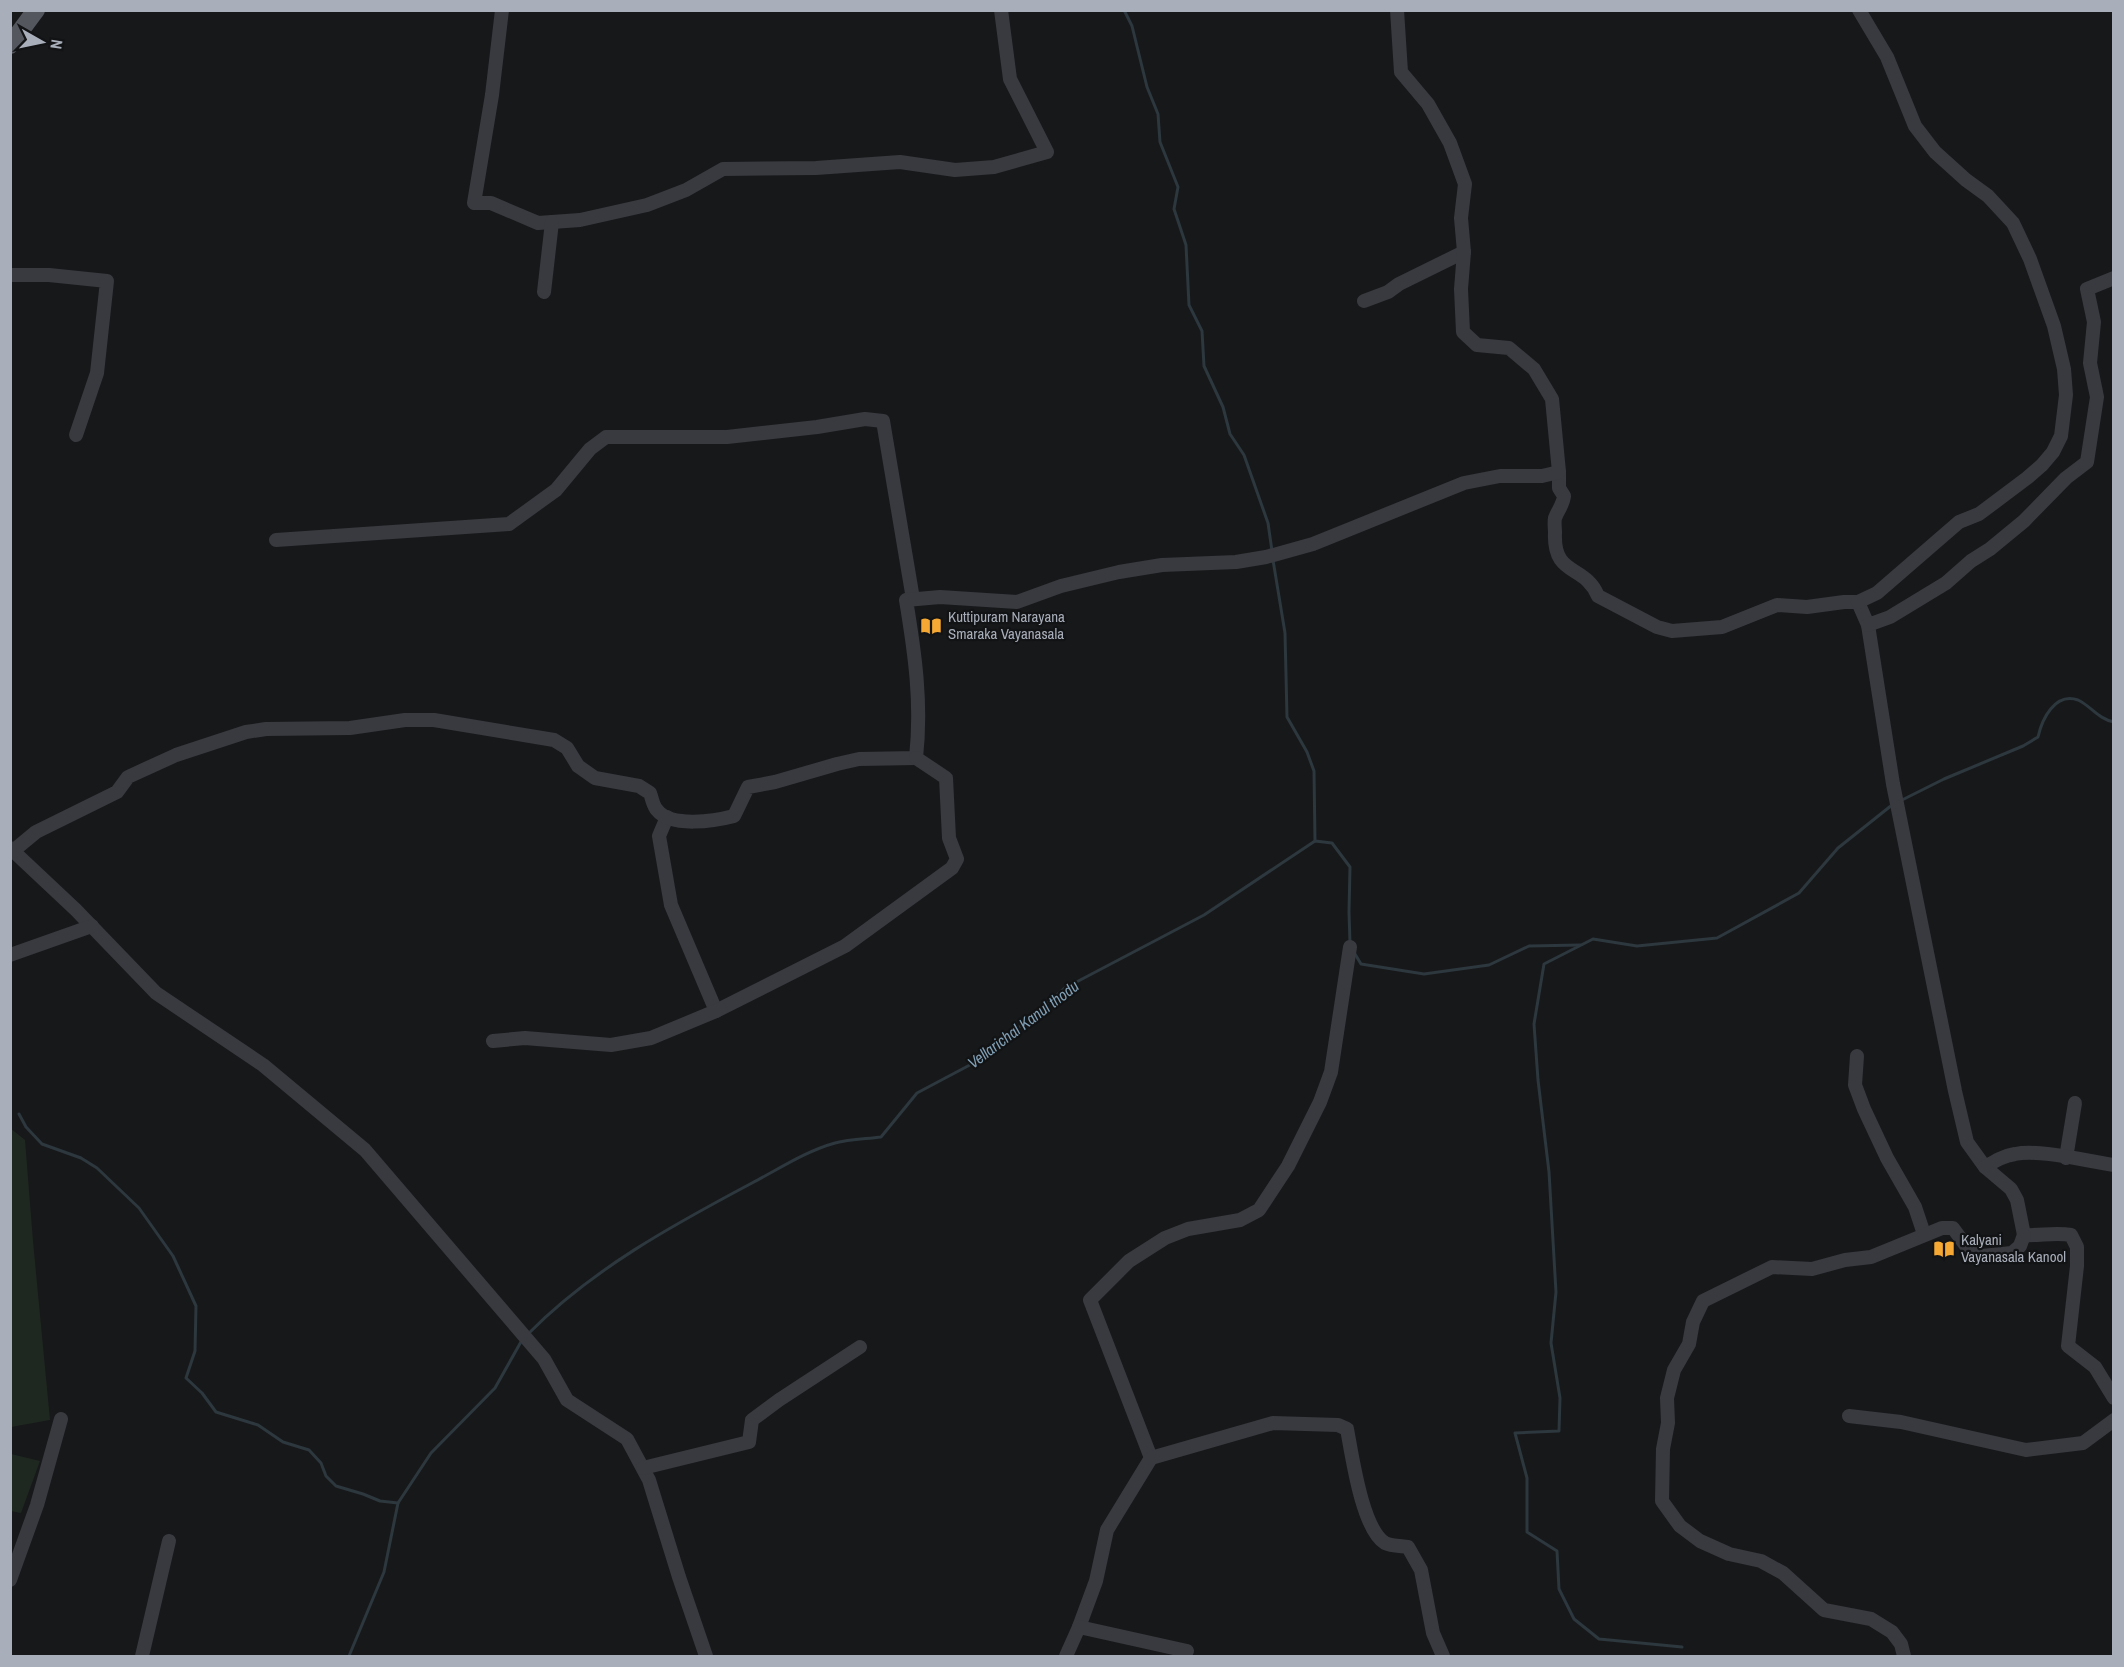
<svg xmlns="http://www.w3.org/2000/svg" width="2124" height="1667" font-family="'Archivo Narrow',sans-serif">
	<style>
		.green { fill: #1f2820 }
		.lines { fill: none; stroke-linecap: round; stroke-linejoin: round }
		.stream { stroke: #2d373e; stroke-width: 3 }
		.minor { stroke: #383a3f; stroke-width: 14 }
		.major { stroke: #54575e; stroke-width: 18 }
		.labels { text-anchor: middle; stroke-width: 4.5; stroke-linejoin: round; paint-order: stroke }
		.poi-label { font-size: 15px; fill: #a9afba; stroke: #121315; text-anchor: start }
		.water-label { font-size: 16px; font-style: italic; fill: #809fb5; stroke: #121315 }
	</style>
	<rect width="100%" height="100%" fill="#17181a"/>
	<g class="green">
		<polygon points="10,1128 25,1140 33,1241 50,1420 11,1427"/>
		<polygon points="11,1454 40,1461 21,1513 11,1511"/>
	</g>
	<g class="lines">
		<g class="stream">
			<polyline points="1124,10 1132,26 1147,87 1158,114 1160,142 1178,187 1174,209 1186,245 1189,305 1202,331 1204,366 1223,407 1230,434 1244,455 1268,523 1272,551"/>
			<polyline points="1273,560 1285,633 1287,717 1307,752 1314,771 1315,841"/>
			<path d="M 1900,801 L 1944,779 L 2023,746 L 2038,737 C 2042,719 2055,692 2078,700 C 2091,706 2098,719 2114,722"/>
			<polyline points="1355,954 1361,964 1424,974 1489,965 1529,946 1580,945"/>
			<polyline points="19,1114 26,1127 42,1144 81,1158 97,1168 139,1208 173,1256 196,1306 195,1351 186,1378 202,1393 216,1412 258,1425 283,1442 309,1450 321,1463 326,1476 336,1486 363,1494 380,1501 398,1503"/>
			<path d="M 528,1334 C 592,1269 673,1225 752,1183 C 779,1169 806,1151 835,1143 C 850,1139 866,1139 881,1137 L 917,1093 L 983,1058 L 1065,988 L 1204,915 L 1315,841 L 1332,843 L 1350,867 L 1349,912 L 1350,943"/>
			<polyline points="1682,1647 1599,1639 1574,1619 1559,1589 1557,1551 1527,1532 1527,1478 1515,1433 1559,1431 1560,1398 1551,1343 1556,1292 1549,1172 1538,1080 1534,1024 1544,964 1593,939 1637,946 1717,938 1799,893 1838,848 1892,805"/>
			<polyline points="349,1656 384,1572 398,1503 431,1453 495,1388 522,1340"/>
		</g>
		<g class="minor">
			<polyline points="502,10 492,95 474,203 491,203 538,223 580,220 647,205 686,190 723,169 816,168 900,162 955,170 994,167 1047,152 1010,79 1001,10"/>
			<polyline points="10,275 49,275 107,281 97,373 76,435"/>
			<polyline points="544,292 552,222"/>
			<polyline points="1364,301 1388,292 1399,284 1464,252"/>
			<path d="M 1559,472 L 1559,488 L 1564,496 C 1563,505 1558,510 1555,518 C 1554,522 1555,528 1555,533 C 1553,577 1585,564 1598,596 L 1657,627 L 1672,631 L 1722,627 L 1777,605 L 1807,607 L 1844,602 L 1858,602 L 1868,625 L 1893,784 L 1955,1091 L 1967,1142 L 1985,1167"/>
			<polyline points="276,540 509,524 556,490 590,449 606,437 727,437 817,427 865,419 883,421 913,599"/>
			<polyline points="1858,602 1877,593 1959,522 1979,514 2027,478 2042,465 2053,452 2061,436 2066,395 2064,369 2054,326 2030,259 2013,223 1988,196 1966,180 1935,152 1915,126 1887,57 1859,10"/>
			<polyline points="1868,625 1890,617 1946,583 1971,561 1990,549 2024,521 2066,478 2087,462 2097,397 2090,363 2094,322 2087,289 2114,278"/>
			<polyline points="667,817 659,836 671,905 716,1011"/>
			<polyline points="10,848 76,910 156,993 263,1065 365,1150 544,1359 567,1400 627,1439 649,1480 679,1577 706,1656"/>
			<path d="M 13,851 L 36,832 L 117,792 L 128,777 L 176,755 L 246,732 L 266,729 L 350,728 L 405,720 L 434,720 L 554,740 L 567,748 L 578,766 L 595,778 L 639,786 L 650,793 C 652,798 653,806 657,810 C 671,828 715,821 734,816 L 748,787 L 775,782 L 837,764 L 859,759 L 916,758 C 922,704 915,654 906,600 L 940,597 L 1017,602 L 1061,586 L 1119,572 L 1162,565 L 1236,562 L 1266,557 L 1313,544 L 1464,483 L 1500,476 L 1542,476 L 1559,472 L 1552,399 L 1534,369 L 1509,348 L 1477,345 L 1463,332 L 1461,289 L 1464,252 L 1461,218 L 1465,184 L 1450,143 L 1428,104 L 1401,72 L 1397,10"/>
			<polyline points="10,955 92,926"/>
			<polyline points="493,1041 525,1038 611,1045 651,1038 716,1011 845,946 952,868 957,859 949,838 946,778 916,758"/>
			<polyline points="1857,1056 1855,1085 1864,1109 1887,1158 1915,1207 1924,1234"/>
			<polyline points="2066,1158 2075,1103"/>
			<path d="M 2114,1165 C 2086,1161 2041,1149 2015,1154 C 2003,1156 1995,1161 1985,1167 L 2011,1189 L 2017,1200 L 2024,1235 C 2040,1236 2055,1232 2071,1235 L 2077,1247 L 2077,1266 L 2068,1346 L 2095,1367 L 2114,1398"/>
			<polyline points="1849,1416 1901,1422 2026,1450 2083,1443 2114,1420"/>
			<polyline points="1151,1458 1090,1300 1129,1261 1165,1238 1188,1229 1240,1220 1259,1210 1288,1166 1320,1102 1331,1072 1350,947"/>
			<polyline points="643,1468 749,1442 752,1420 779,1400 860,1347"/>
			<polyline points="10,1580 37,1505 61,1419"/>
			<path d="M 1079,1627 L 1096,1581 L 1107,1530 L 1151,1458 L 1273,1423 L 1338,1425 L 1347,1429 C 1352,1455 1362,1529 1385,1543 C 1391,1546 1401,1546 1408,1547 L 1421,1570 L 1433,1633 L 1443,1656"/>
			<polyline points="142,1656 169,1541"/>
			<polyline points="1066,1656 1079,1627 1187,1651"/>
			<polyline points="1904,1656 1901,1644 1892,1632 1871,1619 1824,1610 1783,1573 1761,1561 1729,1554 1700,1541 1680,1526 1662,1501 1663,1449 1668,1423 1667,1398 1674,1370 1689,1344 1693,1322 1703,1301 1772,1267 1812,1269 1845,1260 1871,1257 1942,1228 1953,1228 1969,1250 1982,1256 2012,1253 2020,1246 2024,1235"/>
		</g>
		<polyline class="major" points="10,45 36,10"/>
	</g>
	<defs>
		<g id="library-bare" transform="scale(1.62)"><path d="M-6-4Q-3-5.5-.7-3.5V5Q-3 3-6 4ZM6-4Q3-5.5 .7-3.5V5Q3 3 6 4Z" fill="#f5a934" stroke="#121315" stroke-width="2.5" paint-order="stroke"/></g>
	</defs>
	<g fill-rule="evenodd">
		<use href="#library-bare" x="931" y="626"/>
		<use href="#library-bare" x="1944" y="1249"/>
	</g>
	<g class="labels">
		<g class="poi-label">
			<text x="948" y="622">Kuttipuram Narayana<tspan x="948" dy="17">Smaraka Vayanasala</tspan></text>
			<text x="1961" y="1245">Kalyani<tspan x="1961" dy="17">Vayanasala Kanool</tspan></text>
		</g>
		<g class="water-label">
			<text transform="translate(1023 1024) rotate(-37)" y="6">Vellarichal Kanul thodu</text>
		</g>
	</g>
	<rect width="2124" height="1667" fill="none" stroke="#a9afba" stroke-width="24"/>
	<g transform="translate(42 42) rotate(99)" stroke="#121315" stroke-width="4.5" paint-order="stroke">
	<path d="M0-4.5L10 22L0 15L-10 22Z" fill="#a9afba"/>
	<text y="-9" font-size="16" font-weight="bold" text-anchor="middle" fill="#a9afba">N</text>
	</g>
</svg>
